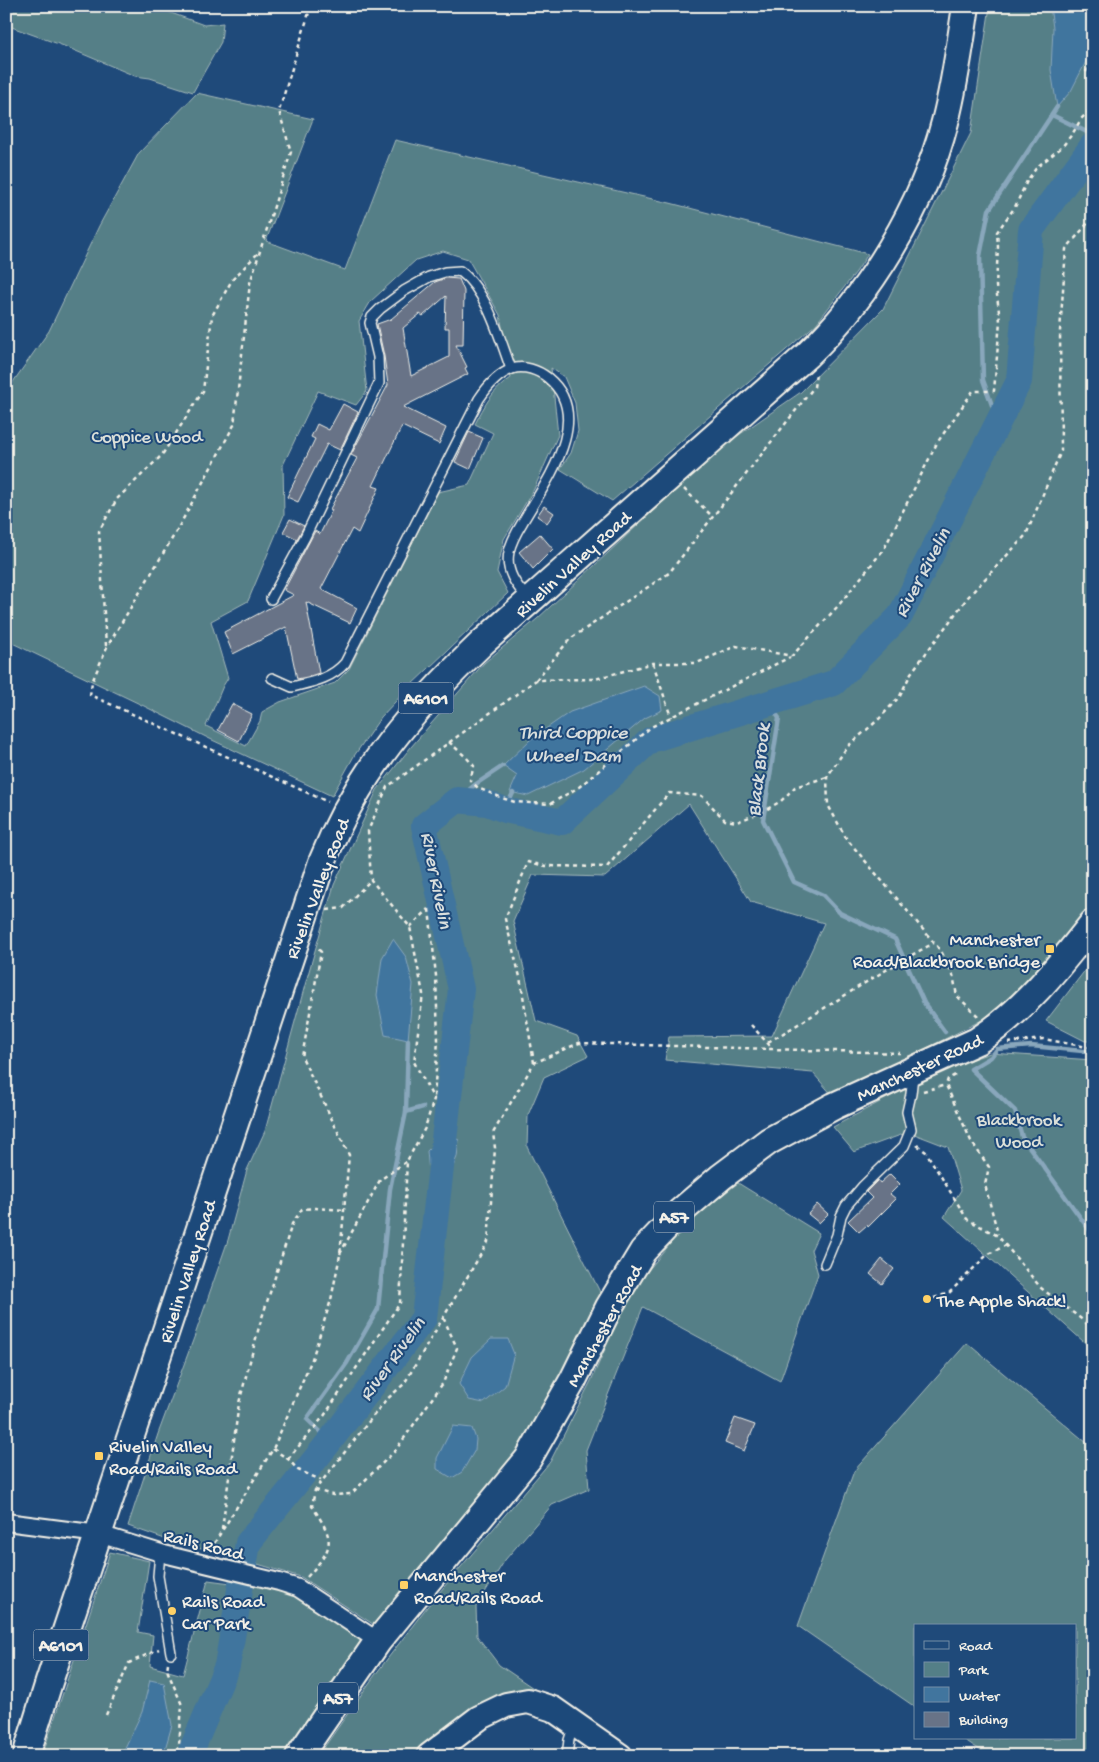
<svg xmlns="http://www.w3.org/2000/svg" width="1099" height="1762" font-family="'Gochi Hand',sans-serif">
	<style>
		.green { fill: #547f87; stroke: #a4b8b8; fill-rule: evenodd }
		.water { fill: #41759e; stroke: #89a7bc }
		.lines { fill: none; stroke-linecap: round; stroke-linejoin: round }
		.stream { stroke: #89a7bc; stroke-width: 4.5 }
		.river { stroke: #41759e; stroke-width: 26 }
		.building { fill: #687387; stroke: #f4f1e8; fill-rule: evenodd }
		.lane-casing { stroke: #f4f1e8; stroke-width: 12 }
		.street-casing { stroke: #f4f1e8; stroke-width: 20 }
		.secondary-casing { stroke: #f4f1e8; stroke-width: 28 }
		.primary-casing { stroke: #f4f1e8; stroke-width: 30 }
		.path { stroke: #f4f1e8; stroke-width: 2.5; stroke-dasharray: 4 4; stroke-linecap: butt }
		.lane { stroke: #1f4a7a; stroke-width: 9 }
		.street { stroke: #1f4a7a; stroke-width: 16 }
		.secondary { stroke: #1f4a7a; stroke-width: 24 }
		.primary { stroke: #1f4a7a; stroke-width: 26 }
		.poi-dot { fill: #ffd166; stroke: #1f4a7a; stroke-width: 2 }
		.labels { text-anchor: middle; stroke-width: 4; stroke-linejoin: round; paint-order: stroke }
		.shield { fill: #1f4a7a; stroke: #b4bfc7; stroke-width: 1 }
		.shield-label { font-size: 18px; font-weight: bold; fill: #f4f1e8 }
		.park-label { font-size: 19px; fill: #dce0d9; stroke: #1f4a7a }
		.street-label { font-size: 19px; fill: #f4f1e8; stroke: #1f4a7a }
		.poi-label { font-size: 19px; fill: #f4f1e8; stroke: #1f4a7a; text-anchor: start }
		.water-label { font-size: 20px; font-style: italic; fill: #d9dedd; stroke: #1f4a7a }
	</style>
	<rect width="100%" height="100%" fill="#1f4a7a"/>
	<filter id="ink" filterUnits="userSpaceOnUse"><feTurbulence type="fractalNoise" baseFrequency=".02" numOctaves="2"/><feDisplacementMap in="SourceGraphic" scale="10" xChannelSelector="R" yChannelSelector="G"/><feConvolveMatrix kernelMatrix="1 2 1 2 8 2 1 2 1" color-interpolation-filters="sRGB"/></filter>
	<g filter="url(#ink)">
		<g class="green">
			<polygon points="6,6 152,6 204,25 223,23 221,42 193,92 150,78 135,76 64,46 6,25"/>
			<polygon points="990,6 1093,6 1093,902 1027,983 984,1019 833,1096 813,1073 665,1060 669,1037 772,1036 824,923 751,902 689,804 605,877 533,875 513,921 536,1021 577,1036 588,1056 544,1077 528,1115 527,1147 603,1298 522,1449 376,1626 301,1577 224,1554 179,1544 128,1526 158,1434 195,1335 228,1240 247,1170 265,1131 305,985 334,885 377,790 411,747 484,663 537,619 723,446 801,392 883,309 971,133"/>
			<path d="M 197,93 L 313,119 L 266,241 L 345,270 L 395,140 L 670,203 L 868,254 L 856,272 L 816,324 L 612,501 L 560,469 L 571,453 L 578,431 L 575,403 L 564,377 L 551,368 L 558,435 L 534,489 L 504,539 L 497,572 L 508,593 L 409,687 L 381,717 L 354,756 L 332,796 L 210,739 L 144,706 L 6,640 L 6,392 L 49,331 L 99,226 L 139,153 ZM 443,251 L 468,259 L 500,315 L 511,378 C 492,390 485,405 475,424 L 493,433 L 469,485 L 438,492 L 349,669 L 335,683 L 280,702 L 262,712 L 260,721 L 246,746 L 206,726 L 223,686 L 228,678 L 211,621 L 248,601 L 284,515 L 283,465 L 318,391 L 356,405 L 367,391 L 359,321 L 371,301 L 416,260 Z"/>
			<polygon points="1093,960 1093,1041 1085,1041 1046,1021"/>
			<polygon points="990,1053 1093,1060 1093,1350 944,1217 961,1190 948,1147 909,1132 854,1152 833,1127 936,1072"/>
			<polygon points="738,1183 819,1233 811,1250 818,1274 780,1381 643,1307 586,1450 589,1489 552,1505 505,1560 476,1607 477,1636 499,1665 545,1696 475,1715 413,1756 318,1756 375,1675 427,1607 550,1462 591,1381 616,1324 646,1273 690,1220"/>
			<polygon points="967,1343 1093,1448 1093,1756 989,1756 962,1738 1075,1738 1075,1626 915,1626 915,1707 798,1626 854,1471"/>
			<polygon points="110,1552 149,1561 138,1632 153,1635 150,1666 183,1675 208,1580 293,1591 363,1642 286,1756 42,1756"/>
		</g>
		<g class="water">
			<polygon points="1050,6 1093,6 1093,48 1071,91 1057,107 1051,70 1053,28"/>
			<polygon points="644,686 660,696 662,710 645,718 584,769 528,796 510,792 517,776 503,766 531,739 570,712"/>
			<polygon points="393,939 406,957 413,984 408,1040 385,1035 377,995 382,958"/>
			<polygon points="445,1133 459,1140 457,1157 451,1172 429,1173 427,1151"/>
			<polygon points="491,1339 508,1339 514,1354 505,1386 484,1403 469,1400 459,1384 472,1357"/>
			<polygon points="453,1426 472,1428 476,1439 475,1450 462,1472 452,1478 437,1469 437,1458"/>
			<polygon points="150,1680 164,1683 172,1725 163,1756 121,1756 142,1712"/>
		</g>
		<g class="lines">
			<g class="stream">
				<polyline points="1052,115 1093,135"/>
				<polyline points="998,422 983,380 980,256 989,210 1057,107"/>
				<polyline points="769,704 779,718 763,820 794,882 823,895 840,913 895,939 924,1003 945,1032"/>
				<polyline points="457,800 476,784 503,766"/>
				<polyline points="505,810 513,793"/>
				<polyline points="1093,1052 1031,1046 997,1049 991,1057 971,1069 1015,1111 1022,1137 1093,1235"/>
				<polyline points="406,1112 408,1040"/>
				<polyline points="330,1441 307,1419 347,1363 378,1309 390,1189 406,1112 423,1107"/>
			</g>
			<polyline class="river" points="189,1756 227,1666 248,1543 330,1441 424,1318 461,989 424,826 457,800 487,803 505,810 562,822 650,740 834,683 900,616 1019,381 1031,230 1093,145"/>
		</g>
		<g class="building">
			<path d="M 446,278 L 459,279 L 464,291 L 463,345 L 456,345 L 467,367 L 465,368 L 468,374 L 403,407 L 446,428 L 439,444 L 402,426 L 373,486 L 379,488 L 358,533 L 352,529 L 321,589 L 357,608 L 350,623 L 306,602 L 319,673 L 307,677 L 297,679 L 286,627 L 233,654 L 224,632 L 294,595 L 284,590 L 315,531 L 320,534 L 332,510 L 330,509 L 357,458 L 351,455 L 388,385 L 384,356 L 377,324 L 391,319 L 435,282 ZM 446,296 L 445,328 L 449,328 L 449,357 L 411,376 L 403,328 L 420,314 L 423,316 Z"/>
			<polygon points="343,404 358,412 340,450 327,444 298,502 287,497 315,439 311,437 317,424 329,430"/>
			<polygon points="469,432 483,438 470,469 455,462"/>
			<polygon points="544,506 554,513 547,523 537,516"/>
			<polygon points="290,519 304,526 297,539 283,532"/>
			<polygon points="540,534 553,549 533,569 519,552"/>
			<polygon points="232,704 252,714 239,741 218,730"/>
			<polygon points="890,1174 900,1184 890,1194 896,1199 868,1227 867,1225 859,1232 848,1221 872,1198 866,1192 878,1180 880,1183"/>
			<polygon points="817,1204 828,1214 819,1223 808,1214"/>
			<polygon points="882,1259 894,1269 882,1284 870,1274"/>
			<polygon points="735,1418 755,1425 744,1451 725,1443"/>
		</g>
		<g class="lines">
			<g class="lane-casing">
				<g id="lane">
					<path d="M 271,599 L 305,537 L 379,383 L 378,357 L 370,323 L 372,317 L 380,309 L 404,291 L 429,277 L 445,272 L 460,271 C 487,291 500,339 511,369"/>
					<path d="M 272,678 L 292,687 C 312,682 331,679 345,663 L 479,399 C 487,387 498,374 512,369 C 524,365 538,370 548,378 C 594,416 548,479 525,518 C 519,528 511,540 509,552 C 505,571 516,586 529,599"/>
					<polyline points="825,1264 837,1235 841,1216 846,1206 863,1186 904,1146 911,1129 907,1112 911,1094 913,1075"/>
					<polyline points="160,1553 158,1576 171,1653"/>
					<polyline points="567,1756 569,1740 574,1724"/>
				</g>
			</g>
			<g class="street-casing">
				<polyline id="street" points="6,1522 99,1534 164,1554 279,1582 298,1588 378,1641"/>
			</g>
			<g class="secondary-casing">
				<polyline id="secondary" points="429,1756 479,1718 506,1705 528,1701 553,1709 620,1756"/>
			</g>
			<g class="primary-casing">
				<g id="primary">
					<path d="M 26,1756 L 49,1682 L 322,862 C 359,770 412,710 483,642 L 807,355 C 869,296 924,205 945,122 C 955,84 960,45 966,6"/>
					<path d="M 299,1756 L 378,1641 L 528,1459 L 573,1380 L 609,1307 L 643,1251 L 680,1212 L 721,1177 L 769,1141 L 834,1106 L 977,1041 C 1024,1011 1059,966 1093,923"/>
				</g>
			</g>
			<g class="path">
				<polyline points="311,6 279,111 291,152 250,283 234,425 176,532 107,647 92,682 90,695 328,802"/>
				<polyline points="1086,72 1093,61"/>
				<polyline points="684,489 713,517"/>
				<polyline points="106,646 99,531 117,499 162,455 203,391 212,316 232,280 260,251"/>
				<polyline points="653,663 671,717"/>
				<polyline points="536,680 570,639 669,573 814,387 816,374"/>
				<polyline points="449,742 466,757 474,766 470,780 478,788 505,799 515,802 550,804 579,787 651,727 790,657"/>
				<polyline points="429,909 436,976 438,1040 434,1098"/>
				<polyline points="327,910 343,908 371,880"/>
				<polyline points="410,927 429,909"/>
				<polyline points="978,1016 957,996 953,975 941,951 846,838 828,805 827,777 847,747 879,719 900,696 911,673 968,597 1026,535 1061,451 1060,331 1066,249 1093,217"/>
				<polyline points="751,1025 772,1048"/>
				<path d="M 768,1042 C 824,1010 877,973 934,943"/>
				<polyline points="1008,1043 1043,1039 1093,1048"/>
				<polyline points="534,1063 520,977 505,919 528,862 546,866 607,867 669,793 702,796 725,820 737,822 764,811 781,801 795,787 827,777"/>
				<polyline points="955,1075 948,1079 946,1085 971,1141 989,1167 985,1185 998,1234"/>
				<polyline points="923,1091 946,1085"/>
				<polyline points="917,1145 926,1152 967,1219 998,1236 1041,1288 1093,1328"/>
				<polyline points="340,1254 380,1180 407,1161"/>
				<polyline points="934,1298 949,1293 987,1255 1006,1245"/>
				<polyline points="273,1449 288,1459 298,1470 321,1480"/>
				<polyline points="288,1459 324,1416 400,1303 407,1161 425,1128 434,1099 414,1062 423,994 410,927 371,880 368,831 387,787 536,680 595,679 653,663 697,663 736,646 792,656 838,606 884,549 937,443 973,391 994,391 1000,321 996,286 998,247 997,232 1015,207 1027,181 1037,167 1062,147 1073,133 1081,119 1093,107"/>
				<polyline points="315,1490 333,1495 351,1494 395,1451 443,1383 457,1348 443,1317"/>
				<polyline points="222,1529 239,1403 259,1327 292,1224 302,1209 315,1208 344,1210"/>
				<polyline points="210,1550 273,1449 312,1359 331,1300 340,1255 349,1155 302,1057 321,952 316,947"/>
				<path d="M 307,1577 C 335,1546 335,1541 312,1506 L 315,1490 L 385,1401 L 404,1384 L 488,1242 L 495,1148 L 493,1133 L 534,1063 L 579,1043 L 900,1053"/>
				<polyline points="168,1663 167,1670 182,1705 179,1745 172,1756"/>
				<polyline points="106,1715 129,1663 159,1649"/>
			</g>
			<use href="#lane" class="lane"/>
			<use href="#street" class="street"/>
			<use href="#secondary" class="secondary"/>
			<use href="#primary" class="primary"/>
		</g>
	</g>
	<g class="poi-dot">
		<rect x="1045" y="944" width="10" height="10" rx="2.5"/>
		<circle cx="927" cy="1299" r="5"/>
		<rect x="94" y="1451" width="10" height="10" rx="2.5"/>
		<rect x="399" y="1580" width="10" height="10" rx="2.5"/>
		<circle cx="172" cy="1611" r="5"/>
	</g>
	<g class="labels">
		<g class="shield">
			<rect x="398.5" y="682.5" width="55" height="31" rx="4"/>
			<rect x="654" y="1201.5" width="40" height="31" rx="4"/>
			<rect x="33.5" y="1629.5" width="55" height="31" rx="4"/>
			<rect x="318" y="1682.5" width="40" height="31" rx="4"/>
		</g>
		<g class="shield-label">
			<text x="426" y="704">A6101</text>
			<text x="674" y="1223">A57</text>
			<text x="61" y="1651">A6101</text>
			<text x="338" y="1704">A57</text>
		</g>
		<g class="park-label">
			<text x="147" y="442">Coppice Wood</text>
			<text x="1019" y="1125">Blackbrook<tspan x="1019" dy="22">Wood</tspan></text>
		</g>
		<g class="street-label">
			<text transform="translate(572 563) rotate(-42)" y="7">Rivelin Valley Road</text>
			<text transform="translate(316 888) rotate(-69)" y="7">Rivelin Valley Road</text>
			<text transform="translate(919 1066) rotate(-25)" y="7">Manchester Road</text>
			<text transform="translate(186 1271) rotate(-72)" y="7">Rivelin Valley Road</text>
			<text transform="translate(603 1325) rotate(-61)" y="7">Manchester Road</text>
			<text transform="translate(204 1543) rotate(14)" y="7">Rails Road</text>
		</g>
		<g class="poi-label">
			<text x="1040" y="945" text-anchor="end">Manchester<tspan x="1040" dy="22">Road/Blackbrook Bridge</tspan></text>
			<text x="937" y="1306">The Apple Shack!</text>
			<text x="109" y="1452">Rivelin Valley<tspan x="109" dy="22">Road/Rails Road</tspan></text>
			<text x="414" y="1581">Manchester<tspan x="414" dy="22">Road/Rails Road</tspan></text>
			<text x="182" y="1607">Rails Road<tspan x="182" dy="22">Car Park</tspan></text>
		</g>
		<g class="water-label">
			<text transform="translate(921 572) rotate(-62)" y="7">River Rivelin</text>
			<text x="573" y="738">Third Coppice<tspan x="573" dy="23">Wheel Dam</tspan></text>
			<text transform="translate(757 770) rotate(-84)" y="7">Black Brook</text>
			<text transform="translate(438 880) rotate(79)" y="7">River Rivelin</text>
			<text transform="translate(391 1358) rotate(-54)" y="7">River Rivelin</text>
		</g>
	</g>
	<rect width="1099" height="1762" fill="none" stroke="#1f4a7a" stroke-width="25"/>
	<rect x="12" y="12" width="1074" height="1737" fill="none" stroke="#f4f1e8" stroke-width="2" filter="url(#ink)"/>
	<rect x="914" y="1624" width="162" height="115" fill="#1f4a7a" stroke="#748da6"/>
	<rect x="924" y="1641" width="25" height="8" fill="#1f4a7a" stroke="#748da6"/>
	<text x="959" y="1650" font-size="15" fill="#f4f1e8">Road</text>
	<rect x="924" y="1662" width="25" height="15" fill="#547f87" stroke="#748da6"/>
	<text x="959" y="1674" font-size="15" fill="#f4f1e8">Park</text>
	<rect x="924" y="1687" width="25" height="15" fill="#41759e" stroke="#748da6"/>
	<text x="959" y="1700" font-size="15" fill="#f4f1e8">Water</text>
	<rect x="924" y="1712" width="25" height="15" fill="#687387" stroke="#748da6"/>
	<text x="959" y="1724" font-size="15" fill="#f4f1e8">Building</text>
</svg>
